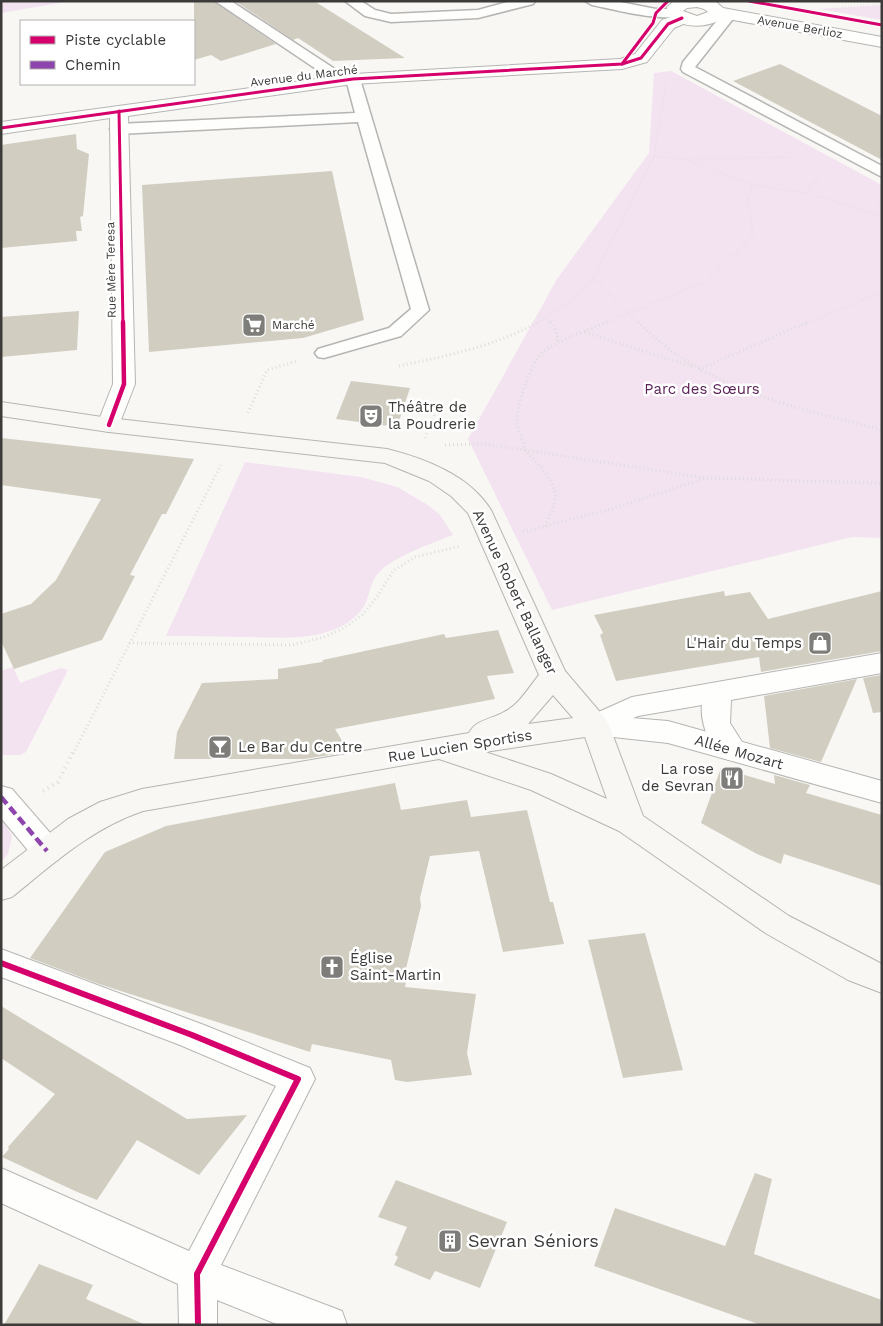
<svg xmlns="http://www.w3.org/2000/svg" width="883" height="1326" font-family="'Work Sans',sans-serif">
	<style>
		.green { fill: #f3e2f0 }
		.building { fill: #d1cec1 }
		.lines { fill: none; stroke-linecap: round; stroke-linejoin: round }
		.service-casing { stroke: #b5b5b3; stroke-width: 3 }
		.minor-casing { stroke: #b5b5b3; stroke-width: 2 }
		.tertiary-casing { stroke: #b5b5b3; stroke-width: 2 }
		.secondary-casing { stroke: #b5b5b3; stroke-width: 2 }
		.path-far2 { stroke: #dedede; stroke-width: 2; stroke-dasharray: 0.5 2.5; stroke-linecap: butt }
		.path-far1 { stroke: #dedede; stroke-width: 3; stroke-dasharray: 1 3; stroke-linecap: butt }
		.path { stroke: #dedede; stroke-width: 4; stroke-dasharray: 1 4.5; stroke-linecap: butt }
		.service { fill: #fefefd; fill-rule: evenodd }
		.minor { fill: #fefefd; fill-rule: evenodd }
		.tertiary { fill: #fefefd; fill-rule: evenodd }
		.secondary { fill: #f8f7f4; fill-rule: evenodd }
		.quiet { stroke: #8e44ad; stroke-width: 4.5; stroke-dasharray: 9 4.5; stroke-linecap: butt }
		.cycleway-far2-casing { stroke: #fff; stroke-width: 5 }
		.cycleway-far1-casing { stroke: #fff; stroke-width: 8 }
		.cycleway-casing { stroke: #fff; stroke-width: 9 }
		.cycleway-far2 { stroke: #d6006c; stroke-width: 3 }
		.cycleway-far1 { stroke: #d6006c; stroke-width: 4.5 }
		.cycleway { stroke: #d6006c; stroke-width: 6 }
		.labels { text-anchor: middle; stroke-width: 5; stroke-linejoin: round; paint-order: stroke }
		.far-street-label { font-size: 12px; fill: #3c3b39; stroke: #fff }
		.far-poi-label { font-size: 12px; fill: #3c3b39; stroke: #fff; text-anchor: start }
		.park-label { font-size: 15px; fill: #5c2359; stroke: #fff }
		.poi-label { font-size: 15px; fill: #3c3b39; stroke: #fff; text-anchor: start }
		.street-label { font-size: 15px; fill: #3c3b39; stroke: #fff }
		.near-poi-label { font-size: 18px; fill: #3c3b39; stroke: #fff; text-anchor: start }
	</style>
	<rect width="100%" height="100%" fill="#f8f7f4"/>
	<g class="green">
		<polygon points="1,1 71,1 1,13"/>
		<polygon points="882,5 882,20 819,9"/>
		<polygon points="671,71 882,185 882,538 852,537 552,610 468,439 557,279 649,153 654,73"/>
		<path d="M 245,462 L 361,477 L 397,487 L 428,505 L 440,515 L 453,535 C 433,543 388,558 376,576 C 367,590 371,602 356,616 C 325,644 276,637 239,637 C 215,636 191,636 166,636 Z"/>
		<polygon points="13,667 20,683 61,668 68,670 26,752 20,755 1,755 1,671"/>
		<polygon points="1,816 12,836 8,854 1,862"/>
	</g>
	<g class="building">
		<polygon points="194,1 213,1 276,44 221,61 211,55 194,60"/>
		<polygon points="235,1 314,1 405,58 333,61 298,38 293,40"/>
		<polygon points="780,64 882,116 882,160 733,81"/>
		<polygon points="76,134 77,149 89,154 83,216 80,217 82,231 76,231 77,241 1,248 1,145"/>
		<polygon points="332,171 364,320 303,338 149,352 142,185"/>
		<polygon points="79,311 77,350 1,357 1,317"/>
		<polygon points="351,381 410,388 397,427 336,419"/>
		<polygon points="1,438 194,459 166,514 162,514 130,575 135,576 102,640 14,669 1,641 1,614 31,604 56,580 101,499 1,485"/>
		<polygon points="724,591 725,596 750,592 768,619 882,591 882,651 761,672 759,657 616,681 600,635 603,633 594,615"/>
		<polygon points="498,630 514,673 487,676 495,699 335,729 349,752 304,759 174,759 177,732 202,683 278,679 278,669 322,662 323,660 444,634 446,638"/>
		<polygon points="882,675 882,712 873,713 863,678"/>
		<polygon points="857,679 821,762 770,748 764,696"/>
		<polygon points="721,768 775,784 774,775 810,785 806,793 882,815 882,886 784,854 781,864 757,854 701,823"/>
		<polygon points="395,783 401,810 467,800 471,817 527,810 550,902 553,902 564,944 503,952 479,851 430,856 420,898 421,906 404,977 407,977 405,987 476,994 467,1053 472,1075 407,1082 395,1080 391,1060 312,1044 310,1052 99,984 30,958 105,852 166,826"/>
		<polygon points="645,933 683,1070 623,1078 588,940"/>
		<polygon points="1,1006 187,1119 247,1115 199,1175 137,1140 97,1200 75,1191 2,1157 9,1149 8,1147 55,1094 1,1058"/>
		<polygon points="755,1173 772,1179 754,1254 882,1300 882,1325 761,1325 594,1266 615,1208 725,1246"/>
		<polygon points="396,1180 507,1222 480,1288 435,1271 430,1280 394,1265 398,1257 395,1255 407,1227 378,1217"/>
		<polygon points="39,1264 93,1285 86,1299 146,1325 4,1325"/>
	</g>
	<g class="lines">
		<g class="service-casing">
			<g id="service">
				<polygon points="215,1 231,1 347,77 353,75 358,76 360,79 429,310 401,336 324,358 318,357 315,353 318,349 389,328 411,309 358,122 118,134 113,132 110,129 113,126 118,124 355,113 347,83 337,83"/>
				<polygon points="345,1 361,1 375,10 391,14 478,10 511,1 535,1 533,4 478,18 391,22 365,16"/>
				<path d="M 585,1 L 615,1 L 656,9 L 675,9 L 682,13 C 672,25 608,8 592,5 Z"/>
				<polygon points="729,11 736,15 695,67 882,166 882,177 683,72 681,69 683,62 724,12"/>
			</g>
		</g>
		<g class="minor-casing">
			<g id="minor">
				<polygon points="682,13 688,14 690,18 688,22 674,28 647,62 622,69 353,84 128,116 135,384 117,430 109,432 101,430 97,425 113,384 110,118 1,134 1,122 353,74 620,59 635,54 662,20"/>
				<polygon points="595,715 668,721 882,781 882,803 668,743 595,735 585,732 581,725 585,718"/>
				<polygon points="1,786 12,789 58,842 62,851 58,860 47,863 36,860 1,818"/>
				<polygon points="1,949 204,1025 310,1068 315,1079 221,1265 342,1311 347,1325 279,1325 217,1300 217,1325 179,1325 178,1284 1,1203 1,1168 189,1251 276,1086 180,1045 1,977"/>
			</g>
		</g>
		<g class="tertiary-casing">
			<g id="tertiary">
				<path d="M 674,1 L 715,1 L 723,8 L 882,37 L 882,47 L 722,18 C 708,29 678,29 667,13 L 667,7 ZM 697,7 L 704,9 L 708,12 L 697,16 L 683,11 L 687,8 Z"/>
				<path d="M 882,653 L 882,673 L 731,700 L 730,723 L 747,750 L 743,758 C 736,760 731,762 724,758 C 709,750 700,720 702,705 L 638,716 L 595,735 L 585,732 L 581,725 L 585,718 L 632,697 Z"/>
			</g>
		</g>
		<g class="secondary-casing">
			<path id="secondary" d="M 1,402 L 109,418 L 387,449 C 426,459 469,475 491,510 L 565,671 L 605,718 L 609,725 L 643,816 L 789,916 L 882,964 L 882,993 L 848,980 L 767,934 L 619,831 L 531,790 L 439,759 L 143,811 C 92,828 53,864 12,897 L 1,900 L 1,870 L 68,819 L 100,802 L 142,789 L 469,733 C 475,720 492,719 504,712 C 519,705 529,687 539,675 L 468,513 L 451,496 L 429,481 L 385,463 L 109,432 L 1,416 ZM 553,695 L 573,718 L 528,724 ZM 585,737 L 607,799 L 551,774 L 485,752 Z"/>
		</g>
		<g class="path-far2">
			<polyline points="842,6 882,4"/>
			<polyline points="654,156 684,159 797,157"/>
			<polyline points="684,159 753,185 806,193 882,216"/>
			<polyline points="806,193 824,170"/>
			<polyline points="873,197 882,206"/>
			<polyline points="594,278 639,324"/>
			<polyline points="547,318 551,324"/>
			<polyline points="536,324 574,298 594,278 654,156 666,84"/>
			<polyline points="604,324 706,281 753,236 748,199 753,185"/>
			<polyline points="805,324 882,292"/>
		</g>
		<g class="path-far1">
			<polyline points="550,322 556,331 558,343"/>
			<path d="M 607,322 C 587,331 561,338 543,352 C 531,362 515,409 517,424 C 519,432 523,442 525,450 L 705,478"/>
			<path d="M 638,322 C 702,388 797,408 882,430"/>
			<polyline points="585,332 693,367"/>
			<path d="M 399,366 C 446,356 496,346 538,322"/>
			<polyline points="699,369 808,322"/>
			<polyline points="248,413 267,370 297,361"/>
			<polyline points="425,438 436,411"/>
			<polyline points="445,445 483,444 525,450 542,468 552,483 556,495 553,509 545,527"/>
			<polyline points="523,532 611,509 706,478 882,483"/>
			<polyline points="129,643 292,645 324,637 344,628 362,615 377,597 393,571 415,557 461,546"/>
			<polyline points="73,754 221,465"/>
		</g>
		<polyline class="path" points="43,791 58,782 73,752"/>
		<use href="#service" class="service"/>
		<use href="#minor" class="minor"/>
		<use href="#tertiary" class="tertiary"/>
		<use href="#secondary" class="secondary"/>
		<polyline class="quiet" points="1,797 47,851"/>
		<g class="cycleway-far2-casing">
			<g id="cycleway-far2">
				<polyline points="749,1 882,25"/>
				<polyline points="622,64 653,23 656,13 668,1"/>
				<polyline points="119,111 123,324"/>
				<polyline points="1,128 353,79 622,64 641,58 668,24 682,18"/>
			</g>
		</g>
		<g class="cycleway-far1-casing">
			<polyline id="cycleway-far1" points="109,425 124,384 123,322"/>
		</g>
		<g class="cycleway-casing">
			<polyline id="cycleway" points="1,963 192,1035 298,1079 197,1274 198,1325"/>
		</g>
		<use href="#cycleway-far2" class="cycleway-far2"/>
		<use href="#cycleway-far1" class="cycleway-far1"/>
		<use href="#cycleway" class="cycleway"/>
	</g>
	<defs>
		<g id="supermarket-square" transform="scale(1.25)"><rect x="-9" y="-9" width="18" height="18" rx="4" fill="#7e7d7a" stroke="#fff"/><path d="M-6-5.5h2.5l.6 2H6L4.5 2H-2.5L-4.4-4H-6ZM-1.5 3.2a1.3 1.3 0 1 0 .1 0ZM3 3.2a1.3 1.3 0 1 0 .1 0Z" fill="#fff"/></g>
		<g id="theatre-square" transform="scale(1.25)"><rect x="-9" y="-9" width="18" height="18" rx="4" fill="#7e7d7a" stroke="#fff"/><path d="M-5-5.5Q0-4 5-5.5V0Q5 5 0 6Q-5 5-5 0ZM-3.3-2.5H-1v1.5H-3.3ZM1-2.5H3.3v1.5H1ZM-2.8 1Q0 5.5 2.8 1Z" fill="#fff"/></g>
		<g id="shop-square" transform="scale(1.25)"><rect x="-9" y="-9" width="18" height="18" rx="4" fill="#7e7d7a" stroke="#fff"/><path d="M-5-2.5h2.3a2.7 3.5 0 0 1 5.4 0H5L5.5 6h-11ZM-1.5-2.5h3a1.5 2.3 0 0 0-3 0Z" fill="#fff"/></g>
		<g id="bar-square" transform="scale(1.25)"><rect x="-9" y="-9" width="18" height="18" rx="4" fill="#7e7d7a" stroke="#fff"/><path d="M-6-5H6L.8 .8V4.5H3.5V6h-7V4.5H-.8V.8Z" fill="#fff"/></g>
		<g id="restaurant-square" transform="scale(1.25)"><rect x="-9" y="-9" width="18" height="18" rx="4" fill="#7e7d7a" stroke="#fff"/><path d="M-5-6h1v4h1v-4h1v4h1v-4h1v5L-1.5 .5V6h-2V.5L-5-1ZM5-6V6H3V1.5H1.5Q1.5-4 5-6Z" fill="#fff"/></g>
		<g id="church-square" transform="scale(1.25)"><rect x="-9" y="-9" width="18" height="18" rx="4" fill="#7e7d7a" stroke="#fff"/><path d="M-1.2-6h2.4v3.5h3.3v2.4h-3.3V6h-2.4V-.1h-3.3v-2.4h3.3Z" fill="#fff"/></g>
		<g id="building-square" transform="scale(1.25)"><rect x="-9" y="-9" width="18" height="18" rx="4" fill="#7e7d7a" stroke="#fff"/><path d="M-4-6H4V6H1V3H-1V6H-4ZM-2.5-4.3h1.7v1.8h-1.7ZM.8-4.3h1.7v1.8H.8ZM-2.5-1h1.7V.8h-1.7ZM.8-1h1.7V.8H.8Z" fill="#fff"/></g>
	</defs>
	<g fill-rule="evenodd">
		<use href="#supermarket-square" x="254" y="325"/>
		<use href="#theatre-square" x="371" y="416"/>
		<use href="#shop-square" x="820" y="643"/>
		<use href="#bar-square" x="220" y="747"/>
		<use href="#restaurant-square" x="732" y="778"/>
		<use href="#church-square" x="332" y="967"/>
		<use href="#building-square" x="450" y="1241"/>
	</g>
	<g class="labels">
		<g class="far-street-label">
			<text transform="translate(800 27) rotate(10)" y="4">Avenue Berlioz</text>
			<text transform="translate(304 76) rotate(-7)" y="4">Avenue du Marché</text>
			<text transform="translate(111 270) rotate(-91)" y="4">Rue Mère Teresa</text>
		</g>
		<g class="far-poi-label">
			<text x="272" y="329">Marché</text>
		</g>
		<g class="park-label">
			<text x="702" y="394">Parc des Sœurs</text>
		</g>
		<g class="poi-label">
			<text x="388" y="412">Théâtre de<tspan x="388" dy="17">la Poudrerie</tspan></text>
			<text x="802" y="648" text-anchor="end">L'Hair du Temps</text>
			<text x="238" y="752">Le Bar du Centre</text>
			<text x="714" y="774" text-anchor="end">La rose<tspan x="714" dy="17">de Sevran</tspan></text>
			<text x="350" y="963">Église<tspan x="350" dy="17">Saint-Martin</tspan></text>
		</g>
		<g class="street-label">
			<text transform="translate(515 592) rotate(65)" y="5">Avenue Robert Ballanger</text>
			<text transform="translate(460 746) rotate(-9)" y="5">Rue Lucien Sportiss</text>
			<text transform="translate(739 752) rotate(16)" y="5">Allée Mozart</text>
		</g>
		<g class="near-poi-label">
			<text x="468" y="1247">Sevran Séniors</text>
		</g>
	</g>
	<rect width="883" height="1326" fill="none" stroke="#3c3b39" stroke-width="5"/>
	<rect x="20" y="20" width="175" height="65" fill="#ffffff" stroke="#b1b1b0"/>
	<rect x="30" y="36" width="25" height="8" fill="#d6006c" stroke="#b1b1b0"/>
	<text x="65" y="45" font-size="15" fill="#3c3b39">Piste cyclable</text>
	<rect x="30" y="61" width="25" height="8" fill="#8e44ad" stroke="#b1b1b0"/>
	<text x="65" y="70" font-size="15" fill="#3c3b39">Chemin</text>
</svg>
